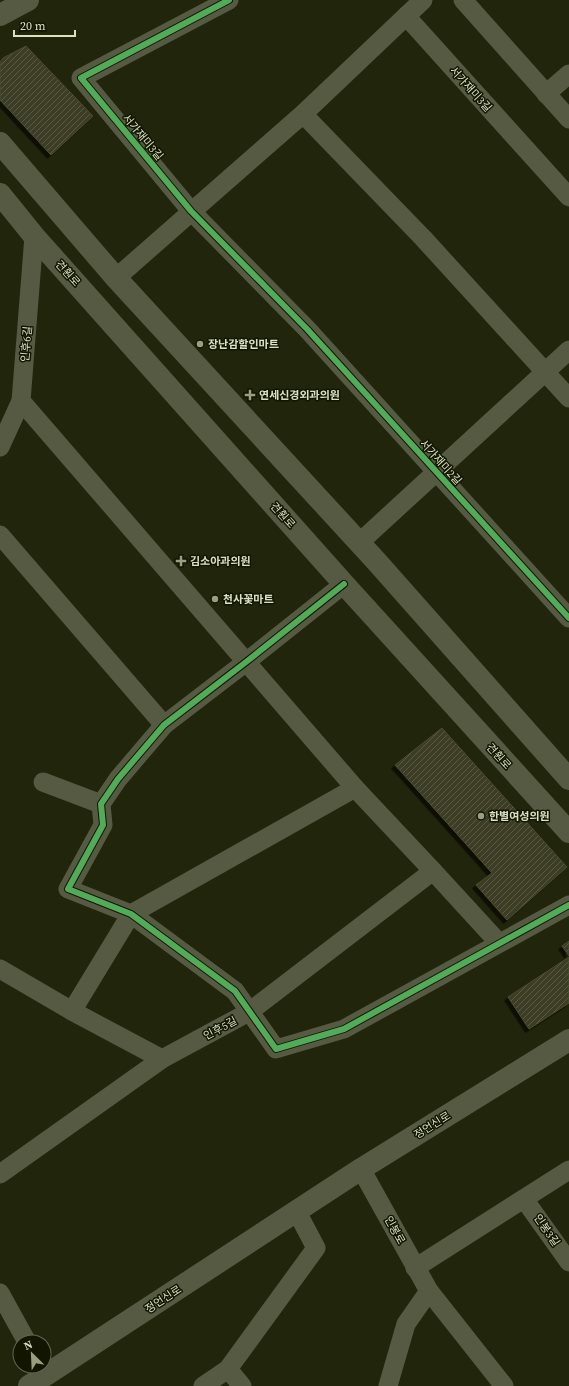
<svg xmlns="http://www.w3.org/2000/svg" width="569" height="1386" font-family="'Source Serif 4','Noto Sans KR',serif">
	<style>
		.building { fill: url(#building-hatch); stroke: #4a4a2f; filter: url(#shadow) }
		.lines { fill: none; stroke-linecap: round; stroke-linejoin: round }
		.minor { stroke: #565a43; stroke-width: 19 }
		.tertiary { stroke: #565a43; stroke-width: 22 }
		.cycleway-casing { stroke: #121600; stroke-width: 8 }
		.cycleway { stroke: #51ab58; stroke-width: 6 }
		.poi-dot { fill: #999f81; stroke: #121600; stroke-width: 1.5 }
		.labels { text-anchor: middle; stroke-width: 3; stroke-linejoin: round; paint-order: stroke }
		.street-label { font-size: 11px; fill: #d9e1c1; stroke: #121600 }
		.poi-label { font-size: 11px; font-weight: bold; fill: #d9e1c1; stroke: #121600; text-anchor: start }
	</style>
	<defs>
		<pattern id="building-hatch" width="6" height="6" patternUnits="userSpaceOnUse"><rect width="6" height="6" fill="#3d3e26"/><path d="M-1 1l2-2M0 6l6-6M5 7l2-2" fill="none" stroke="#585a44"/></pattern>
		<filter id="shadow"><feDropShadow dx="-3.5" dy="3.5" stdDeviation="0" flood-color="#0009"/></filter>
	</defs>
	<rect width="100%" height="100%" fill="#21250b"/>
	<g class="building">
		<polygon points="26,46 93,116 51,155 0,100 0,62 3,58"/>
		<polygon points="442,728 567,867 507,920 476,885 492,873 395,765"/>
		<polygon points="569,941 569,956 562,946"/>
		<polygon points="569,957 569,1003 529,1029 508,997"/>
	</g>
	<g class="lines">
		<g class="minor">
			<polyline points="229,0 81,78 191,211 307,329 569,618"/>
			<polyline points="463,0 569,119"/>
			<polyline points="406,16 569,197"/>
			<polyline points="546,94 569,74"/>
			<polyline points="303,114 423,238 569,398"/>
			<polyline points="116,278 303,114 423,0"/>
			<polyline points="21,401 355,788 433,871 499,943"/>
			<polyline points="0,447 21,401 34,236"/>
			<polyline points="0,535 164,725"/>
			<polyline points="359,543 569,350"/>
			<polyline points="344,584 246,662 164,725 118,779 101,804 103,825 68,889 131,914 235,991 276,1049 344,1029 569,905"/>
			<polyline points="43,782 101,804"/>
			<polyline points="0,969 72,1011 162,1059"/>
			<polyline points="72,1011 131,914 355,788"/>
			<polyline points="361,1169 429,1291 504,1386"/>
			<polyline points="0,1174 162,1059 249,1012 433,871"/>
			<polyline points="524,1199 569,1262"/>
			<polyline points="415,1268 569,1170"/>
			<polyline points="0,1293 27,1342"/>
			<polyline points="228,1369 242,1386"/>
			<polyline points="203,1386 228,1369 316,1248 297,1212"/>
			<polyline points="388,1386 406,1324 429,1291"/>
		</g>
		<g class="tertiary">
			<polyline points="0,15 28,0"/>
			<polyline points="0,143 116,278 377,562 569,779"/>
			<polyline points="0,194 34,236 344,584 569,832"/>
			<polyline points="29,1386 361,1169 569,1040"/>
		</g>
		<g class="cycleway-casing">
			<g id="cycleway">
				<polyline points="229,0 81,78 191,211 307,329 569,618"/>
				<polyline points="344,584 246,662 164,725 118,779 101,804 103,825 68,889 131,914 235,991 276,1049 344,1029 569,905"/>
			</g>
		</g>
		<use href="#cycleway" class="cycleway"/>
	</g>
	<g class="poi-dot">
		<circle cx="200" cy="344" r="4"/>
		<path d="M248 389h4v4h4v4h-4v4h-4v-4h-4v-4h4z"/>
		<path d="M179 555h4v4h4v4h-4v4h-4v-4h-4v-4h4z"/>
		<circle cx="215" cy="599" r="4"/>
		<circle cx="481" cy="816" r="4"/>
	</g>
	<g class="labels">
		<g class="street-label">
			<text transform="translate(471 89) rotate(48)" y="4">서가재미3길</text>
			<text transform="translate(143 137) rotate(50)" y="4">서가재미3길</text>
			<text transform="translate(68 273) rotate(48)" y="4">견훤로</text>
			<text transform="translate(26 344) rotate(-85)" y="4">인후6길</text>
			<text transform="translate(441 462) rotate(48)" y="4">서가재미2길</text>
			<text transform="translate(283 515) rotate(48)" y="4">견훤로</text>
			<text transform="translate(499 756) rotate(48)" y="4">견훤로</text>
			<text transform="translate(220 1028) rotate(-28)" y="4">인후5길</text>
			<text transform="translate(432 1125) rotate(-32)" y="4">정언신로</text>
			<text transform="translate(395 1230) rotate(61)" y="4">인봉로</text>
			<text transform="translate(547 1230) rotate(55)" y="4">인봉3길</text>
			<text transform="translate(163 1299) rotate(-33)" y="4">정언신로</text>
		</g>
		<g class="poi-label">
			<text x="208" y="348">장난감할인마트</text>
			<text x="259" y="399">연세신경외과의원</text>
			<text x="190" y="565">김소아과의원</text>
			<text x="223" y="603">천사꽃마트</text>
			<text x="489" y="820">한별여성의원</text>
		</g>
	</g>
	<g transform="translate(32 1354) rotate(336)"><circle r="19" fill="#121600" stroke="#62674d"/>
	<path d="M0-3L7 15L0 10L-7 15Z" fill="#999f81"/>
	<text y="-6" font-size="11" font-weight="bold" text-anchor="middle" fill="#d9e1c1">N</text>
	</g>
	<path d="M14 30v6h61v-6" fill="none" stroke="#d9e1c1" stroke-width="2"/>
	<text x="20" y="30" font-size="12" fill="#d9e1c1" stroke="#121600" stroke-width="3" paint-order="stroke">20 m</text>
</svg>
